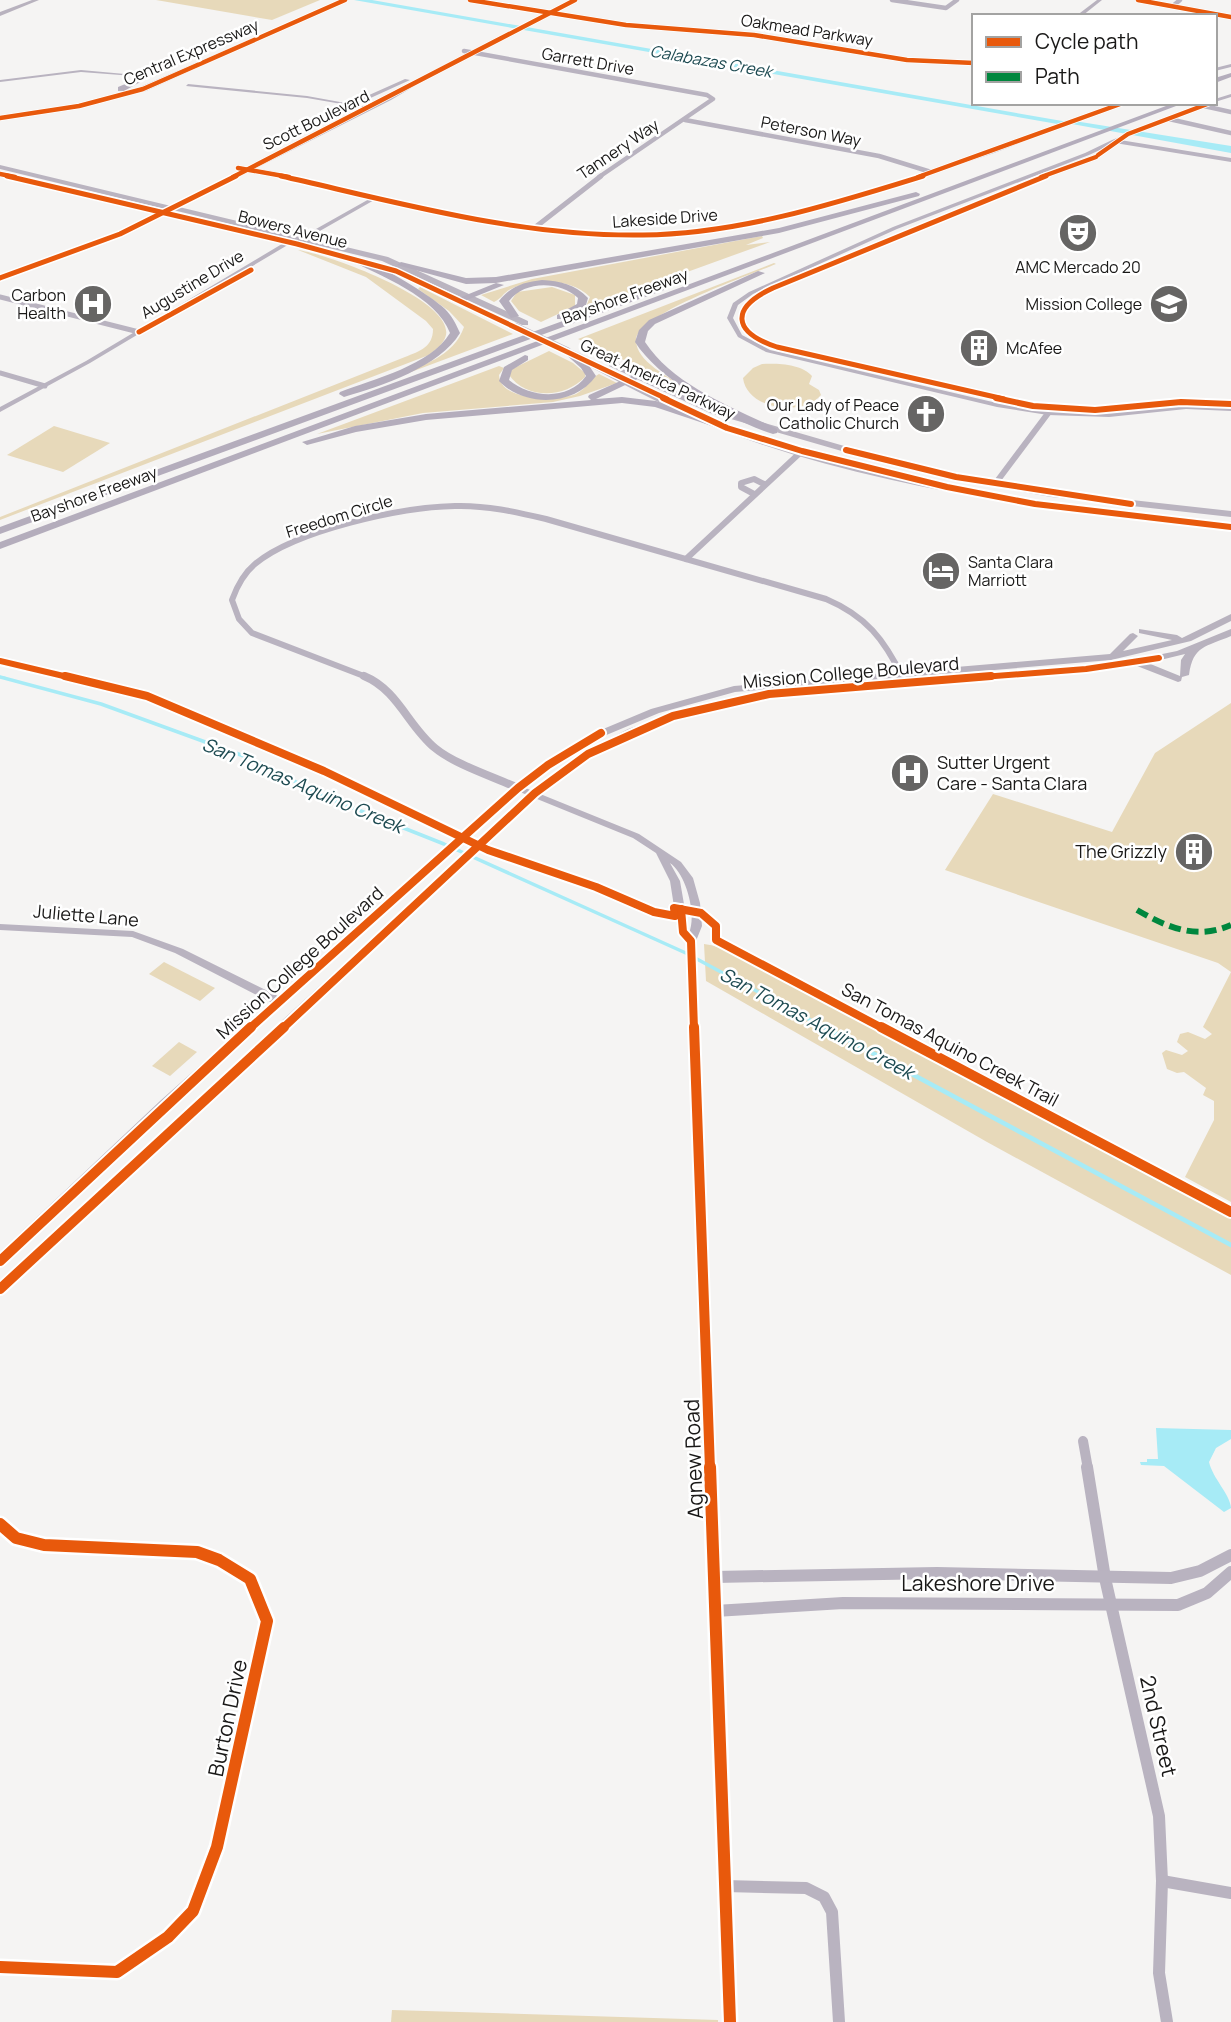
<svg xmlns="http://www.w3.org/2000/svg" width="1231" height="2022" font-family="Manrope,sans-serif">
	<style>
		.green { fill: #e7d9ba }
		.water { fill: #a7ebf6 }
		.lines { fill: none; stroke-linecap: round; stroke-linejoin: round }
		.stream-far2 { stroke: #a7ebf6; stroke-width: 2.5 }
		.stream-far1 { stroke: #a7ebf6; stroke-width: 3.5 }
		.stream { stroke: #a7ebf6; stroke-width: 4.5 }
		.river { fill: #a7ebf6; fill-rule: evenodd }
		.minor-far5 { stroke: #b9b3c0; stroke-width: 4.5 }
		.minor-far4 { stroke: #b9b3c0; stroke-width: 5 }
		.minor-far3 { stroke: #b9b3c0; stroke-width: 6 }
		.minor-far2 { stroke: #b9b3c0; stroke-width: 8 }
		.minor-far1 { stroke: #b9b3c0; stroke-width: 10 }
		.minor { stroke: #b9b3c0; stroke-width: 12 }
		.tertiary { fill: #b9b3c0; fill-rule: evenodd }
		.secondary { fill: #b8b2be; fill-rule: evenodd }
		.primary { fill: #bab4c0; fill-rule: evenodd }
		.trunk { fill: #b7b0be; fill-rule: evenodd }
		.motorway { fill: #b4adbc; fill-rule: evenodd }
		.primary-bridge { stroke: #bab4c0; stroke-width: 8 }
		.quiet { stroke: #00873e; stroke-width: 6; stroke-dasharray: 12 6; stroke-linecap: butt }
		.cycleway-far5-casing { stroke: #fff; stroke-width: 6 }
		.cycleway-far4-casing { stroke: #fff; stroke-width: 8 }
		.cycleway-far3-casing { stroke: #fff; stroke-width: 10 }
		.cycleway-far2-casing { stroke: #fff; stroke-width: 12 }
		.cycleway-far1-casing { stroke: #fff; stroke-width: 14 }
		.cycleway-casing { stroke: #fff; stroke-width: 17 }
		.cycleway-far5 { stroke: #e8590c; stroke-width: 4.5 }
		.cycleway-far4 { stroke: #e8590c; stroke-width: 5 }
		.cycleway-far3 { stroke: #e8590c; stroke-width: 6 }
		.cycleway-far2 { stroke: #e8590c; stroke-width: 8 }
		.cycleway-far1 { stroke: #e8590c; stroke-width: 10 }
		.cycleway { stroke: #e8590c; stroke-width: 12 }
		.labels { text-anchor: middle; stroke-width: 5; stroke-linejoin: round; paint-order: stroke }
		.far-street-label { font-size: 16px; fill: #191817; stroke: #fff }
		.far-water-label { font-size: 16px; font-style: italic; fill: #1e4b52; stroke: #fff }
		.far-poi-label { font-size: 16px; fill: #191817; stroke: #fff; text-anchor: end }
		.street-label { font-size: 18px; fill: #191817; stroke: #fff }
		.poi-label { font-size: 18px; fill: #191817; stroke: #fff; text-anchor: start }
		.water-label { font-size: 19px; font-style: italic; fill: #1e4b52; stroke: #fff }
		.near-street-label { font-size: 21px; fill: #191817; stroke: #fff }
	</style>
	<rect width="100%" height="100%" fill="#f5f4f3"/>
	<g class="green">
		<polygon points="156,0 320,0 272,20"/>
		<path d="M 762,236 L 763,238 L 746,245 L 770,242 L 585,309 L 590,297 C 571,278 534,278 511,289 C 504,292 501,299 494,302 L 481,295 L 532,279 Z"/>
		<path d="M 298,250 C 327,254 453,299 446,335 C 444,344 436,349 429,355 L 0,520 L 0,517 L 405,357 C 420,351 433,347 433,329 L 426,321 L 366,277 Z"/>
		<path d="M 774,263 L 776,264 C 752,274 636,315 636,340 C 636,362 670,377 685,388 L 578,339 Z"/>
		<path d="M 420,287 L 513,334 L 395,378 C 421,365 454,357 464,327 L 449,311 L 418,289 Z"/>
		<polygon points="552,287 575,295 575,306 541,322 519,311 511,301 517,292"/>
		<path d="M 549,351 L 573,363 L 585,373 L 585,377 C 564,399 526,399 509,375 L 512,369 Z"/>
		<path d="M 762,364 C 777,363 802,364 812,376 L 809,384 L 819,390 L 821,395 C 803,417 747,410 743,378 L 753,368 Z"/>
		<path d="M 499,366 L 504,368 L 499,375 C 500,402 557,401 576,394 C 586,389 592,377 599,374 L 617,383 L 580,396 L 553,402 L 423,413 L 317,434 Z"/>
		<polygon points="54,426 110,443 63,472 7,455"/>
		<polygon points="1231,703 1231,1202 1185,1177 1214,1120 1214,1101 1203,1095 1206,1088 1184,1072 1177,1073 1167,1069 1162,1053 1166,1050 1182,1055 1188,1051 1177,1042 1180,1034 1188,1032 1205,1039 1212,1034 1203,1027 1231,972 1218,963 945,870 993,794 1112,832 1155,753"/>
		<path d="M 704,944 C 730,947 754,968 781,975 L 1231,1215 L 1231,1275 L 987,1142 L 706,981 Z"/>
		<polygon points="164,962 215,988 200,1001 149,974"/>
		<polygon points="179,1042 197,1052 170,1076 152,1066"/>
		<polygon points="392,2010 718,2020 718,2022 391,2022"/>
	</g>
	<g class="water">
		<polygon points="1068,120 1231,146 1231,153 1061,122"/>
		<path d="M 1156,1428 L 1231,1430 L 1231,1439 L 1216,1448 L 1209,1462 C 1213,1479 1230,1494 1231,1508 L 1224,1512 L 1164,1466 L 1141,1465 L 1140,1462 L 1147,1462 L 1147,1459 L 1158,1459 Z"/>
	</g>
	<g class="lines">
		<polyline class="stream-far2" points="0,677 5,678"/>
		<g class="stream-far1">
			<polyline points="0,677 101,704 252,759 323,796 444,844 688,954"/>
			<polyline points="695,958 827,1029"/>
		</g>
		<polyline class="stream" points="824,1027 1231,1245"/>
		<polygon class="river" points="354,0 372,0 1068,122 1063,125"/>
		<g class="minor-far5">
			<polyline points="892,0 946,8 957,0"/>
			<polyline points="1174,5 1180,0"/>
			<polyline points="464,51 707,95 713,99 599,177"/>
			<polyline points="1204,106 1231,112"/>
			<polyline points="1169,119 1231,133"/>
			<polyline points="685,120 879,156 931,172"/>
		</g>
		<g class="minor-far4">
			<polyline points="533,229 601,176"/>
			<polyline points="0,297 139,332"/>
			<polyline points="0,373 45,386"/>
		</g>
		<g class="minor-far3">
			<polyline points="995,484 1052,408"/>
			<polyline points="754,494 741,487 741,483 754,479 764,484"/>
			<polyline points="686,559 802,451"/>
			<path d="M 369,678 L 252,633 L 239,619 L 232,600 C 237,586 243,574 255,564 C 296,530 402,507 455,506 C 486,505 516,512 546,519 L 826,599 C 866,616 884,639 903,678"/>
		</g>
		<g class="minor-far2">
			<path d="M 364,676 C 398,690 408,726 435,748 C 454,764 494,777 518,788"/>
			<polyline points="902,676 904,680"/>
		</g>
		<polyline class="minor-far1" points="1083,1441 1088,1469"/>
		<g class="minor">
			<polyline points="1087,1467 1105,1578 1159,1816 1162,1881 1159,1973 1167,2022"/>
			<polyline points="0,1524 16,1538 44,1545 197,1552 219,1560 250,1579 267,1621 217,1847 193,1911 168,1937 117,1972 0,1967"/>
			<polyline points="715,1577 937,1573 1171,1578 1200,1571 1231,1555"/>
			<polyline points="715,1611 843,1603 1178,1605 1207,1593 1231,1572"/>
			<polyline points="1162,1881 1231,1893"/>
			<polyline points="725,1886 806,1888 824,1897 832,1912 839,2022"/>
		</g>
		<g class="tertiary">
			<polygon points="1136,0 1145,0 1231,16 1231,18"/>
			<polygon points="1231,64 1231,67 1215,71 1215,68"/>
			<polygon points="81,70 136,75 134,76 81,72 0,82 0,80"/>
			<polygon points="188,84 307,96 373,108 371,109 307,98 186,86"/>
			<polygon points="1231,94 1231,97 1215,102 1215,99"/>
			<path d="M 1118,103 L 1125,103 L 994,153 L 857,199 L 785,217 L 715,231 L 645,237 L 576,236 L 482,222 L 376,199 L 304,240 L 291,243 L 90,363 L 0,412 L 0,407 L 86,361 L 287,241 L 300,238 L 371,198 L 271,175 L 238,170 L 236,167 C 267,167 304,179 335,186 C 404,202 473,219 543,228 C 742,256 935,170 1118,103 Z"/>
			<polygon points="1205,103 1212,103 1120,140 1231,158 1231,162 1115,143 1089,155 897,229 753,294 738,305 733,318 742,335 770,350 997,403 1048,411 1109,413 1186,405 1231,407 1231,411 1186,409 1109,417 1048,415 997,407 766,352 738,337 727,318 733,303 749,292 893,227 1085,153 1112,140"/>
			<polygon points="761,293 764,295 749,306 744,319 749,328 763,340 764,341 761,343 744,330 738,319 744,304"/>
			<path d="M 518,785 L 639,834 L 681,862 L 693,878 L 700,903 L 702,926 L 696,941 L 697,981 L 738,2022 L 722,2022 L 686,942 L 678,932 L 670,881 L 656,853 L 633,838 L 515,790 L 513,788 L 515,786 ZM 670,863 C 686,874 697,914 689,933 L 680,881 Z"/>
			<polygon points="0,924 133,931 183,949 284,999 285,1002 280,1006 276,1005 175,953 132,937 0,930"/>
		</g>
		<g class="secondary">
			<polygon points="32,0 39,0 0,16 0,12"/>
			<polygon points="468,0 479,0 626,23 754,33 907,58 974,61 974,65 907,62 754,37 626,27"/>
			<polygon points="1097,0 1102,0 1082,16 1076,16"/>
			<polygon points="1231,614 1231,621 1191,641 1111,660 735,692 659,713 604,736 552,767 522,790 170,1107 5,1265 0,1267 0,1252 160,1101 514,786 544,763 596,732 651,709 734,686 1110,654 1130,634 1133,633 1138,636 1123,651 1172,640 1139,633 1139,629 1177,635 1182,638"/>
			<path d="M 1231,629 L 1231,636 C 1206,647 1193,645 1189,675 L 1182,677 L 1181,681 L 1178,682 L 1137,666 L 1074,673 L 854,688 L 738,703 L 686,715 L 635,733 L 590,757 L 554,783 L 521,812 L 5,1293 L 0,1295 L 0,1280 L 514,807 L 547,779 L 582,753 L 628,729 L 683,710 L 738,697 L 796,688 L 854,682 L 1074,667 L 1128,661 L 1177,651 ZM 1185,654 L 1181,660 L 1180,676 L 1148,663 Z"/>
		</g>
		<g class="primary">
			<polygon points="571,0 578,0 438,72 391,100 179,207 388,257 528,321 528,325 522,325 382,261 173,210 123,236 0,280 0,275 117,232 165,209 0,169 0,165 171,206 387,98 434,70"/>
			<polygon points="405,79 410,80 353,106 312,130 307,129 349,104"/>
			<path d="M 567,348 C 587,355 605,368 624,377 C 658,396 693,413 730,427 C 891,485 1062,507 1231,524 L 1231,530 C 1060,512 883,491 721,430 C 667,409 616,380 564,353 L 564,349 Z"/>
			<polygon points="609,362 615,362 716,409 858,450 956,474 1051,491 1231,511 1231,517 1051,497 956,480 852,454 710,413 609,366"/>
		</g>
		<g class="trunk">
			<polygon points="340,0 348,0 146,91 79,108 0,120 0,116 79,104 140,87"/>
			<polygon points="132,74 136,74 144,80 124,91 118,91 118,87 135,80"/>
		</g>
		<g class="motorway">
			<polygon points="1231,73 1231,77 1215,83 1215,78"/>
			<polygon points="1174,103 1184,103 0,549 0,542"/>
			<polygon points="916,192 920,194 919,196 779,233 496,283 466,284 397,265 401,262 466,278 496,277 779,228"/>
			<path d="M 347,255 C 365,255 431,295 445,309 C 452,316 456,324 460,333 C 440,367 381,386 344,397 L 339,394 L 340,392 C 374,379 431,365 450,333 C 437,297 379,275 347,259 Z"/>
			<path d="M 758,271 L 765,273 L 655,324 L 648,331 L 645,342 C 673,385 732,407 777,429 L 777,433 L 773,434 C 731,421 659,380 635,342 L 639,330 L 649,320 Z"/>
			<path d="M 542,280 C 560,281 575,284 588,298 L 586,305 L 563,319 L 557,319 L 557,315 L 577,304 L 578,298 C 560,281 525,280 509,301 L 519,316 L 511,318 L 499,301 C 511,286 524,282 542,280 Z"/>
			<polygon points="496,283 504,285 462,302 454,300"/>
			<polygon points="661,285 664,286 664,290 0,534 0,527"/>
			<path d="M 567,348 L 588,364 L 596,376 C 575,406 525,408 499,381 L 504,367 L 525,355 L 528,356 L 528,360 L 512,370 L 509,380 C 531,398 568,401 586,376 L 581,368 L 562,351 Z"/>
			<polygon points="636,374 644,376 596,399 622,397 656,401 732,428 727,431 655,407 622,403 426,420 356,432 307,445 302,442 355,426 426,414 591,400 588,397 589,395"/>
		</g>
		<polyline class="primary-bridge" points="516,327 567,351"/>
		<path class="quiet" d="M 1137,910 C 1168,928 1197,940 1231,925"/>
		<g class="cycleway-far5-casing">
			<g id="cycleway-far5">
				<polyline points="470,0 626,25 754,35 907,60 974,63"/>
				<polyline points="1138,0 1231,17"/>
				<polyline points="0,118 79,106 143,89 345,0"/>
				<polyline points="1098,155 1128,134 1210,103"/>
				<polyline points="238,168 289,177"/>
				<polyline points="0,174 15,177"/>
				<polyline points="233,177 575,0"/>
				<polyline points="918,177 1123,103"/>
				<polyline points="1041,177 1096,157"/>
			</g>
		</g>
		<g class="cycleway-far4-casing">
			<g id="cycleway-far4">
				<polyline points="7,176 297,244 396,271 667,399"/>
				<path d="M 281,176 C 400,203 520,237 643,235 C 738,234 833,204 923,176"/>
				<polyline points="0,278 120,234 236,176"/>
				<polyline points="139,332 251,270"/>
				<path d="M 1004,399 L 777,347 C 732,332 730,308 773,288 L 1046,176"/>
			</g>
		</g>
		<g class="cycleway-far3-casing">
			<g id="cycleway-far3">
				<polyline points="663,398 727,428 802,451 947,487 1035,504 1231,527"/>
				<polyline points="996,398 1033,406 1095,410 1181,402 1231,404"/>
				<polyline points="846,450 956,477 1131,504"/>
				<polyline points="0,661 72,678"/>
				<polyline points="969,678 1086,669 1159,658"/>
			</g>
		</g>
		<g class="cycleway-far2-casing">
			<g id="cycleway-far2">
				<polyline points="65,676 147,696 324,771 488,850 596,887 654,912 675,916 674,908 701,913 716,926 716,940 884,1029"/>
				<polyline points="681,909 683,932 691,941 694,1029"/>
				<polyline points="249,1029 518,788 548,765 601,733"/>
				<polyline points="282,1029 535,793 588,754 673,716 769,694 991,676"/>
			</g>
		</g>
		<g class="cycleway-far1-casing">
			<g id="cycleway-far1">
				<polyline points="694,1027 710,1469"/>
				<polyline points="881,1027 1231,1212"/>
				<polyline points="0,1261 251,1027"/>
				<polyline points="0,1289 284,1027"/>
			</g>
		</g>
		<g class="cycleway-casing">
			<g id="cycleway">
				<polyline points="710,1467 730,2022"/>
				<polyline points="0,1524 16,1538 44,1545 197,1552 219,1560 250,1579 267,1621 217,1847 193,1911 168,1937 117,1972 0,1967"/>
			</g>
		</g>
		<use href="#cycleway-far5" class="cycleway-far5"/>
		<use href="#cycleway-far4" class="cycleway-far4"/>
		<use href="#cycleway-far3" class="cycleway-far3"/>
		<use href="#cycleway-far2" class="cycleway-far2"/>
		<use href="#cycleway-far1" class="cycleway-far1"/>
		<use href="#cycleway" class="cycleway"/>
	</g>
	<defs>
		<g id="theatre-disc" transform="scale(2.0125)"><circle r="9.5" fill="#666564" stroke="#fff"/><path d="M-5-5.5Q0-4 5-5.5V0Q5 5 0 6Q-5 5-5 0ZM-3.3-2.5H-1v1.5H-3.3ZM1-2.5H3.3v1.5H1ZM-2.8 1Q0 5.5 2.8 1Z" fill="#fff"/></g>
		<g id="hospital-disc" transform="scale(2.0125)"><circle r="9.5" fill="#666564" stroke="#fff"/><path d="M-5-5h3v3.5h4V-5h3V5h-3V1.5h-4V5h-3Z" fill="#fff"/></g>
		<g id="university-disc" transform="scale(2.0125)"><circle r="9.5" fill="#666564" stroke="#fff"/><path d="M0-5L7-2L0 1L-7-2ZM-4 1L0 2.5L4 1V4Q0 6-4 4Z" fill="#fff"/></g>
		<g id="building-disc" transform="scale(2.0125)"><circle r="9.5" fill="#666564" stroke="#fff"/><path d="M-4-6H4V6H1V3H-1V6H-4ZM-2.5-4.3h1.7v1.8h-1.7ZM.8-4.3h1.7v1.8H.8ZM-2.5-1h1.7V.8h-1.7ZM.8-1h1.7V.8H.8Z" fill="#fff"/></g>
		<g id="church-disc" transform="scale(2.0125)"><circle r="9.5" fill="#666564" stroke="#fff"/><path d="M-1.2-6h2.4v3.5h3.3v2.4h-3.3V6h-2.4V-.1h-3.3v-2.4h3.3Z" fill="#fff"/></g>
		<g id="hotel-disc" transform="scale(2.0125)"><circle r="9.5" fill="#666564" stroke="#fff"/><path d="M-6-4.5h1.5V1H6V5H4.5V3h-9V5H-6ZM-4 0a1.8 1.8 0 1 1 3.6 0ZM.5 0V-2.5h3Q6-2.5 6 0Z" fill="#fff"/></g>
	</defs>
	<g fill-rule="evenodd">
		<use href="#theatre-disc" x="1078" y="233"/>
		<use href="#hospital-disc" x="93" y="304"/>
		<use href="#university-disc" x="1169" y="304"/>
		<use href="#building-disc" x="979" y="348"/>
		<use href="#church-disc" x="926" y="414"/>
		<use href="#hotel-disc" x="941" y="571"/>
		<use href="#hospital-disc" x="910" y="773"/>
		<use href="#building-disc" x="1194" y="852"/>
	</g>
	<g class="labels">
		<g class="far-street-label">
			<text transform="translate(807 30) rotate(9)" y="6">Oakmead Parkway</text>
			<text transform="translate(191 52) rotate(-23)" y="6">Central Expressway</text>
			<text transform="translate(588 61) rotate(10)" y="6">Garrett Drive</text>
			<text transform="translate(316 120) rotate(-26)" y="6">Scott Boulevard</text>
			<text transform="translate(811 131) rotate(11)" y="6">Peterson Way</text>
			<text transform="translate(618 149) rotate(-34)" y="6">Tannery Way</text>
			<text transform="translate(665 218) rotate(-4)" y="6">Lakeside Drive</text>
			<text transform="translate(293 229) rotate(14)" y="6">Bowers Avenue</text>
			<text transform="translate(192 284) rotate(-31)" y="6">Augustine Drive</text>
			<text transform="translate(625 296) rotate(-20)" y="6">Bayshore Freeway</text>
			<text transform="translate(658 379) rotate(25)" y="6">Great America Parkway</text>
			<text transform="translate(94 494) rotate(-20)" y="6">Bayshore Freeway</text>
			<text transform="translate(339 516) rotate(-17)" y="6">Freedom Circle</text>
		</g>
		<g class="far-water-label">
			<text transform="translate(711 61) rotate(10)" y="6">Calabazas Creek</text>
		</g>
		<g class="far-poi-label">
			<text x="1078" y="273" text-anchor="middle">AMC Mercado 20</text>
			<text x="66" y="301">Carbon<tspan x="66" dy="18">Health</tspan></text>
			<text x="1142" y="310">Mission College</text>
			<text x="1006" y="354" text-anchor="start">McAfee</text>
			<text x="899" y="411">Our Lady of Peace<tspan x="899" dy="18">Catholic Church</tspan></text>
			<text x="968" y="568" text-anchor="start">Santa Clara<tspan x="968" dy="18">Marriott</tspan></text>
		</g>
		<g class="street-label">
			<text transform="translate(851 673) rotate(-5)" y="6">Mission College Boulevard</text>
			<text transform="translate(86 916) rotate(5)" y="6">Juliette Lane</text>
			<text transform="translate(300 963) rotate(-42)" y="6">Mission College Boulevard</text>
			<text transform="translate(950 1045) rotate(28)" y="6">San Tomas Aquino Creek Trail</text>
		</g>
		<g class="poi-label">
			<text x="937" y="769">Sutter Urgent<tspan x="937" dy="21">Care - Santa Clara</tspan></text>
			<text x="1167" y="858" text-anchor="end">The Grizzly</text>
		</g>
		<g class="water-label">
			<text transform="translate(303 785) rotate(23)" y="7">San Tomas Aquino Creek</text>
			<text transform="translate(817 1023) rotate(28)" y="7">San Tomas Aquino Creek</text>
		</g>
		<g class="near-street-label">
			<text transform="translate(694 1459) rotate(-92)" y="7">Agnew Road</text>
			<text x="978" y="1591">Lakeshore Drive</text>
			<text transform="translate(228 1718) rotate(-78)" y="7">Burton Drive</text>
			<text transform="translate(1158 1726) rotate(77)" y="7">2nd Street</text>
		</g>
	</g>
	<rect x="972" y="14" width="245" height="91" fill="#ffffff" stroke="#a3a3a2" stroke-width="2"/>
	<rect x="986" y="37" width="35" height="10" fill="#e8590c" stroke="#a3a3a2" stroke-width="2"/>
	<text x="1035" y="49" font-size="21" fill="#191817">Cycle path</text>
	<rect x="986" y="72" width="35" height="10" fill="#00873e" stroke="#a3a3a2" stroke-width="2"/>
	<text x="1035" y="84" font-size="21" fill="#191817">Path</text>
</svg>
